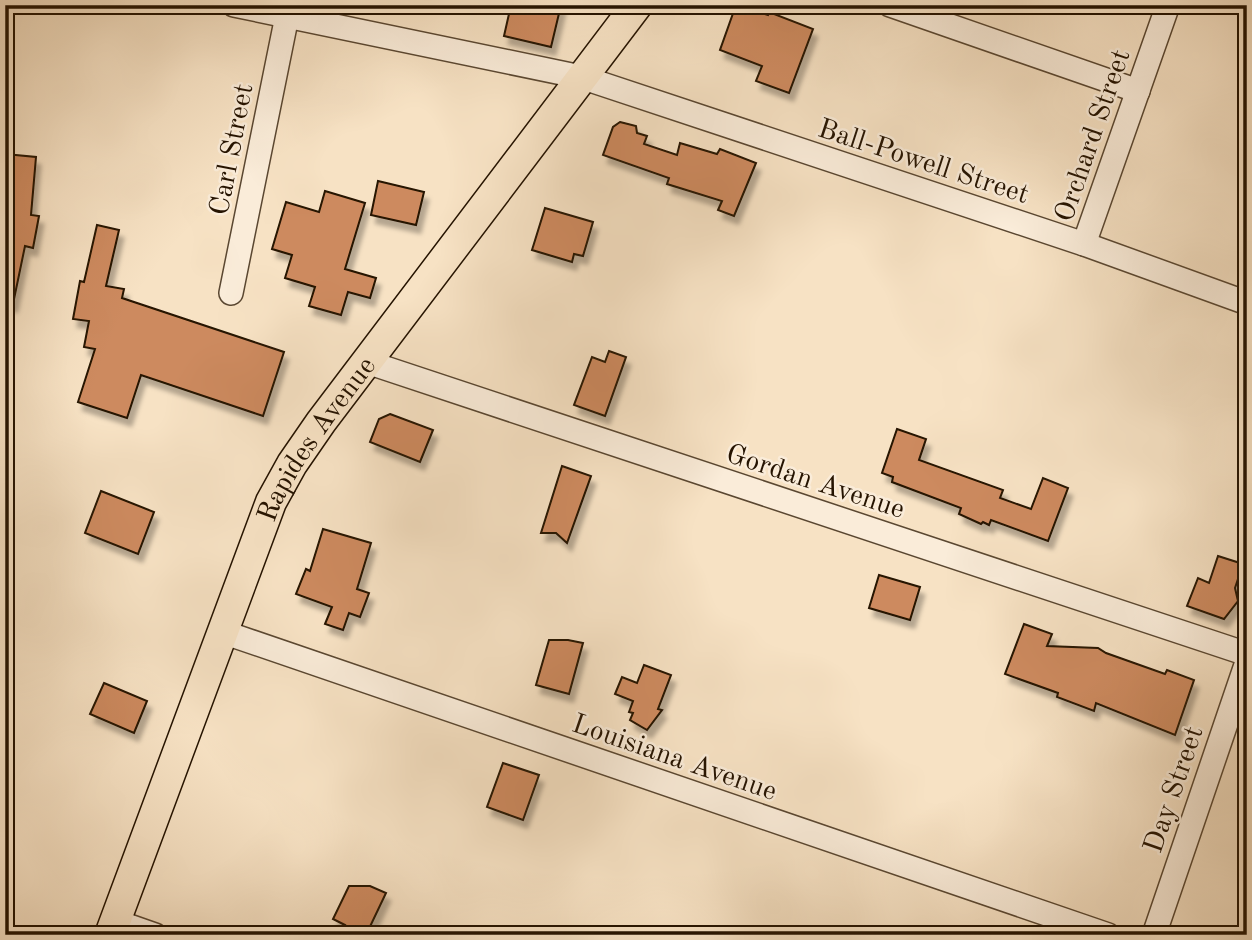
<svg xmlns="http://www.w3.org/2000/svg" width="1252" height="940" font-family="'Old Standard TT',serif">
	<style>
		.building { fill: #cd8a5e; stroke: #251300; stroke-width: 2; filter: url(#shadow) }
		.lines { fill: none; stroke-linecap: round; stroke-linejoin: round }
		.minor-casing { stroke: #5a4731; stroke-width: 26 }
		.major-casing { stroke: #251300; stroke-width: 33 }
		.minor { stroke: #faecd9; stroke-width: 23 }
		.major { stroke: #f7e2c4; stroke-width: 30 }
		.labels { text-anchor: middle; stroke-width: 5; stroke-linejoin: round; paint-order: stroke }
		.street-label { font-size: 28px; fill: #251300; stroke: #faecd9 }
	</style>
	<defs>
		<filter id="shadow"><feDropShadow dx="4.5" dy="8" stdDeviation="2" flood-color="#0004"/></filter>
	</defs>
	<rect width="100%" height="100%" fill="#f7e2c4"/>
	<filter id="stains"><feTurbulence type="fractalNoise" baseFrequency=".00286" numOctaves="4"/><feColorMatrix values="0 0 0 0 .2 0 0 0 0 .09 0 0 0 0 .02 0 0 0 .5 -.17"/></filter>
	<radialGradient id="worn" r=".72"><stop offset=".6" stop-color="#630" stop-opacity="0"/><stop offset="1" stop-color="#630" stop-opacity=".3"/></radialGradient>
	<g class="building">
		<polygon points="511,5 561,5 551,47 504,36"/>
		<polygon points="736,5 768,15 769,12 813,29 789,93 756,81 762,66 720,50"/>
		<polygon points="620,122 636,126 637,133 647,136 644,144 677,155 680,143 717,154 720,149 756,163 734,216 718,210 722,201 667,184 669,178 603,155 613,127"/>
		<polygon points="5,154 36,157 31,215 39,216 33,248 25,246 13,304 5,303"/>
		<polygon points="378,181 424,192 416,225 371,215"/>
		<polygon points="325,191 365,203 345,269 376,278 370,298 348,292 341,315 309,306 315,287 285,278 292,255 272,249 286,202 319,212"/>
		<polygon points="545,208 593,222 583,256 574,254 572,262 532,250"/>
		<polygon points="97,225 119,230 106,286 124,289 122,298 284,352 263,416 141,375 127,418 78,402 95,349 84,347 89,321 73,319 80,281 84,282"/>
		<polygon points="609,351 626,357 605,416 574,405 592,357 605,362"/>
		<polygon points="390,414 433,430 420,462 370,442 379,419"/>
		<polygon points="897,429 926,439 919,460 1003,490 1000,498 1031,509 1043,478 1068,488 1048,541 991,520 989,525 983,522 981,524 959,514 961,508 892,482 893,477 882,473"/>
		<polygon points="562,466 591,476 567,543 556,533 541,533"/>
		<polygon points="101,491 154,512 138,554 85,533"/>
		<polygon points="323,529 371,543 357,589 369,593 360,617 349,613 343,630 325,624 332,607 296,594 306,569 310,571"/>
		<polygon points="1218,556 1243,564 1235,588 1238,601 1224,619 1187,606 1198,578 1209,583"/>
		<polygon points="879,575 920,587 910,620 869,608"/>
		<polygon points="1024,624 1052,634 1047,646 1098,648 1106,653 1165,674 1167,670 1194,680 1175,735 1096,703 1094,711 1057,697 1058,693 1005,674"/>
		<polygon points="549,640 568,640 583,643 569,694 536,685"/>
		<polygon points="644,665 671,675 658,709 662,710 647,730 630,720 633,713 629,712 633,701 615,694 622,677 637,683"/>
		<polygon points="104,683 147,701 134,733 90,714"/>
		<polygon points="503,763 539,775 523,820 487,807"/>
		<polygon points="349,886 370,886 386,893 366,935 352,935 342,930 345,925 333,919"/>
	</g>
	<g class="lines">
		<g class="minor-casing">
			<g id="minor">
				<polyline points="234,5 581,77 1084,244 1247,303"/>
				<polyline points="890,5 1138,91"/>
				<polyline points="1084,244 1168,5"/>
				<polyline points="231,293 287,16"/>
				<polyline points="367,362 1247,654"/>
				<polyline points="223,632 1108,935"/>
				<polyline points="115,921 155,935"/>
				<polyline points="1154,935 1247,662"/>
			</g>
		</g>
		<g class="major-casing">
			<g id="major">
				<path id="s1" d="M 110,935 L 271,502 L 292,464 L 321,422 L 637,5"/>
			</g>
		</g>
		<use href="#minor" class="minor"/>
		<use href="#major" class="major"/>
	</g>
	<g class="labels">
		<g class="street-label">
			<text transform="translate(1091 135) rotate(-71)" y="10">Orchard Street</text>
			<text transform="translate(230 149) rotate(-79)" y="10">Carl Street</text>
			<text transform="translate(924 160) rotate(18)" y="10">Ball-Powell Street</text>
			<text dy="10" stroke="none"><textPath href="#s1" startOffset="539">Rapides Avenue</textPath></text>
			<text transform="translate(816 480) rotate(18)" y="10">Gordan Avenue</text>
			<text transform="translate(675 756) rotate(19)" y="10">Louisiana Avenue</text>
			<text transform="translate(1172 789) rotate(-71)" y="10">Day Street</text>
		</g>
	</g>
	<rect width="1252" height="940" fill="none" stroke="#f7e2c4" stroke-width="28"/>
	<rect x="7" y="7" width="1238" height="926" fill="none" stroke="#251300" stroke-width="3.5"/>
	<rect x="14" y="14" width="1224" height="912" fill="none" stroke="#251300" stroke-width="2"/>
	<rect width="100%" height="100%" filter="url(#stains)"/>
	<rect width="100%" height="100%" fill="url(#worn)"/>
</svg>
